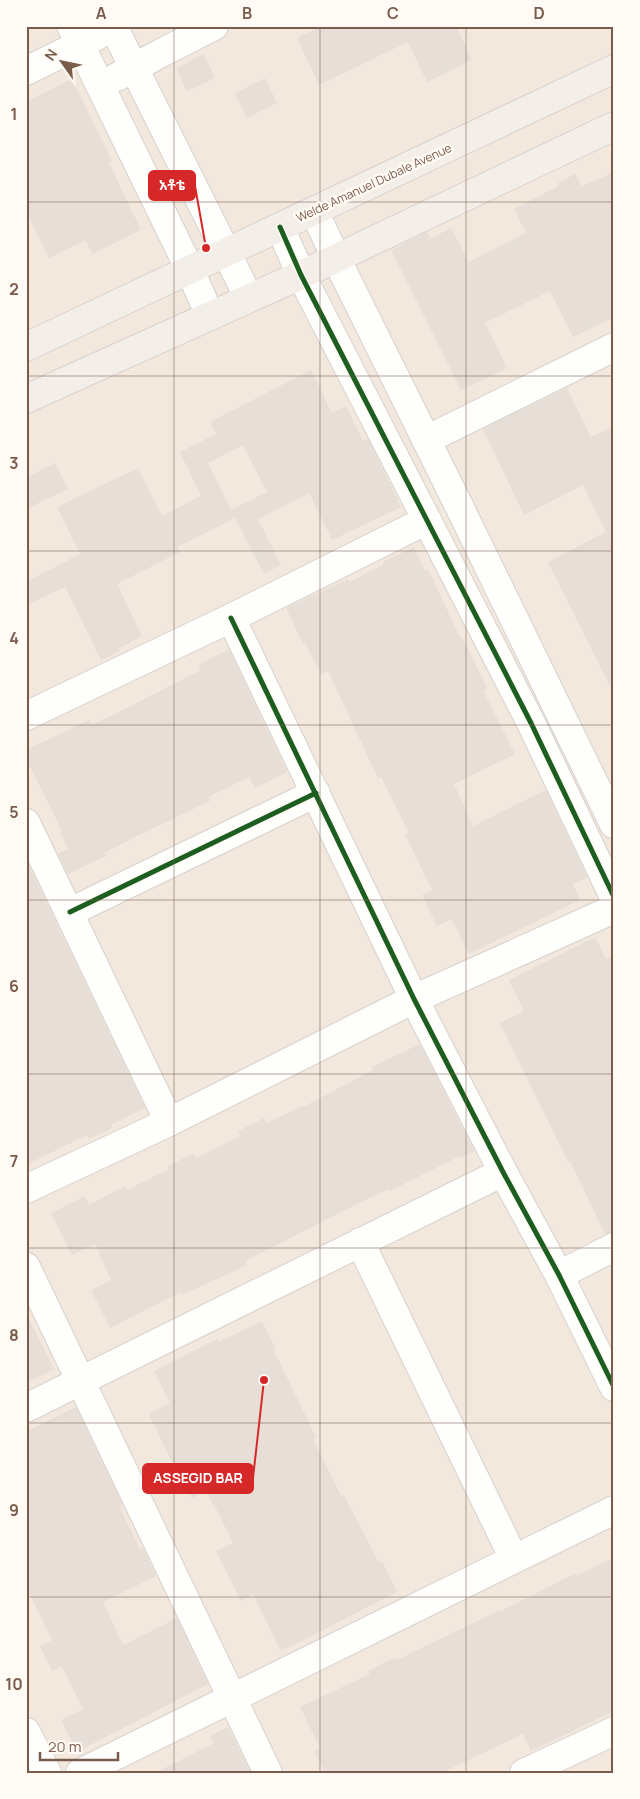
<svg xmlns="http://www.w3.org/2000/svg" width="640" height="1799" font-family="Manrope,'Noto Sans Ethiopic',sans-serif">
	<style>
		.residential { fill: #f2e8de }
		.building { fill: #e6ded7 }
		.lines { fill: none; stroke-linecap: round; stroke-linejoin: round }
		.minor-casing { stroke: #d7d1cb; stroke-width: 30 }
		.major-casing { stroke: #dad1cc; stroke-width: 30 }
		.minor { stroke: #fefefd; stroke-width: 28 }
		.major { stroke: #f3eee8; stroke-width: 28 }
		.cycleway-casing { stroke: #fffaf3; stroke-width: 8 }
		.cycleway { stroke: #1b5e20; stroke-width: 5 }
		.grid { fill: none; stroke: #7a5c4d; stroke-width: 1; stroke-opacity: 0.55 }
		.labels { text-anchor: middle; stroke-width: 5; stroke-linejoin: round; paint-order: stroke }
		.street-label { font-size: 12px; fill: #7a5c4d; stroke: #fffaf3 }
		.leader { fill: none; stroke: #d62828; stroke-width: 2 }
		.callout-dot { fill: #d62828; stroke: #fffaf3; stroke-width: 2 }
		.callout { fill: #d62828; stroke: #d62828; stroke-width: 2 }
		.callout-label { font-size: 14px; text-anchor: middle; font-weight: bold; fill: #fff }
		.neatline { fill: none; stroke: #7a5c4d; stroke-width: 2 }
		.grid-label { font-size: 16px; text-anchor: middle; font-weight: bold; fill: #7a5c4d }
	</style>
	<rect width="100%" height="100%" fill="#f9f5f0"/>
	<rect class="residential" x="26" y="26" width="588" height="1747"/>
	<g class="building">
		<polygon points="322,26 456,26 472,60 427,82 408,42 319,85 297,38"/>
		<polygon points="204,54 215,78 187,91 176,68"/>
		<polygon points="265,78 277,103 247,118 235,93"/>
		<polygon points="72,79 112,161 109,163 141,230 92,254 86,240 49,258 26,212 26,102"/>
		<polygon points="614,172 614,317 573,337 550,291 485,323 507,368 461,390 391,250 427,232 430,239 451,228 469,262 526,233 514,209 559,186 558,183 575,174 582,186"/>
		<polygon points="311,370 332,413 346,406 363,441 368,439 401,507 332,540 309,493 258,519 281,565 264,574 231,510 267,492 243,445 208,463 235,518 177,547 180,552 117,584 142,636 119,648 120,651 101,660 65,587 26,605 26,582 80,554 57,507 138,468 162,516 201,496 180,452 216,434 210,422"/>
		<polygon points="567,388 591,437 614,426 614,694 548,562 606,532 583,485 524,515 483,429"/>
		<polygon points="55,463 68,489 26,509 26,478"/>
		<polygon points="414,547 425,571 428,569 460,637 462,637 487,688 483,690 515,754 454,784 473,826 546,790 587,877 573,884 580,900 469,954 452,919 437,926 422,895 432,890 405,835 409,833 381,777 378,778 328,671 321,674 305,643 303,644 286,608 348,579 350,582 384,564 383,562"/>
		<polygon points="229,649 287,772 255,788 249,777 208,797 210,801 139,835 104,853 106,856 68,874 58,854 68,849 60,832 62,831 26,758 26,750 89,720 92,725 129,707 201,670 198,665"/>
		<polygon points="26,860 145,1108 111,1125 112,1128 89,1139 87,1135 26,1165"/>
		<polygon points="595,937 606,959 614,955 614,1232 605,1234 570,1161 568,1162 500,1023 524,1011 509,980"/>
		<polygon points="420,1044 474,1151 461,1157 460,1156 390,1191 389,1189 359,1203 245,1261 247,1265 182,1295 181,1292 110,1328 91,1290 111,1280 95,1244 72,1255 51,1213 85,1196 89,1205 125,1186 127,1190 169,1169 168,1166 194,1153 196,1158 240,1136 238,1131 264,1118 267,1123 302,1106 303,1107 373,1070 372,1067"/>
		<polygon points="26,1313 54,1369 26,1383"/>
		<polygon points="262,1321 276,1350 274,1351 316,1437 313,1439 341,1496 344,1495 379,1563 382,1561 397,1592 286,1649 285,1648 280,1650 253,1594 241,1601 216,1551 233,1543 214,1504 213,1505 206,1491 192,1498 174,1464 173,1464 149,1414 170,1403 154,1371 217,1339 219,1342"/>
		<polygon points="76,1407 123,1506 120,1508 140,1549 143,1548 156,1576 103,1602 123,1645 177,1618 208,1684 77,1752 61,1720 83,1709 62,1666 52,1671 40,1646 52,1640 26,1586 26,1432"/>
		<polygon points="614,1557 614,1711 531,1751 523,1734 441,1773 325,1773 314,1751 320,1748 300,1707 370,1674 368,1671 396,1657 397,1660 500,1610 501,1611 576,1573 577,1576"/>
		<polygon points="228,1727 251,1773 155,1773 214,1743 210,1736"/>
	</g>
	<g class="lines">
		<g class="minor-casing">
			<g id="minor">
				<polyline points="71,26 190,270 210,316"/>
				<polyline points="113,26 249,298"/>
				<polyline points="26,71 97,36"/>
				<polyline points="117,77 161,53 214,26"/>
				<polyline points="314,211 336,258 459,506 614,824"/>
				<polyline points="280,227 301,275 531,723 614,897"/>
				<polyline points="426,440 614,347"/>
				<polyline points="231,618 414,999 503,1172 559,1275 614,1387"/>
				<polyline points="26,716 231,618 427,520"/>
				<polyline points="26,823 169,1122"/>
				<polyline points="70,912 316,793"/>
				<polyline points="26,1189 169,1122 414,999 614,909"/>
				<polyline points="360,1242 514,1559"/>
				<polyline points="26,1267 268,1773"/>
				<polyline points="559,1275 614,1247"/>
				<polyline points="26,1408 503,1172"/>
				<polyline points="26,1732 47,1773"/>
				<polyline points="80,1773 614,1510"/>
				<polyline points="524,1773 614,1731"/>
			</g>
		</g>
		<g class="major-casing">
			<g id="major">
				<polyline points="26,347 614,69"/>
				<polyline points="26,399 301,275 614,126"/>
			</g>
		</g>
		<use href="#minor" class="minor"/>
		<use href="#major" class="major"/>
		<g class="cycleway-casing">
			<g id="cycleway">
				<polyline points="280,227 301,275 531,723 614,897"/>
				<polyline points="231,618 414,999 503,1172 559,1275 614,1387"/>
				<polyline points="70,912 316,793"/>
			</g>
		</g>
		<use href="#cycleway" class="cycleway"/>
	</g>
	<path class="grid" d="M 174,26 L 174,1773M 320,26 L 320,1773M 466,26 L 466,1773M 26,202 L 614,202M 26,376 L 614,376M 26,551 L 614,551M 26,725 L 614,725M 26,900 L 614,900M 26,1074 L 614,1074M 26,1248 L 614,1248M 26,1423 L 614,1423M 26,1597 L 614,1597"/>
	<g class="labels">
		<g class="street-label">
			<text transform="translate(374 183) rotate(-25)" y="4">Welde Amanuel Dubale Avenue</text>
		</g>
	</g>
	<path class="leader" d="M206 248L195 186M264 1380L253 1478"/>
	<g class="callout-dot">
		<circle cx="206" cy="248" r="5"/>
		<circle cx="264" cy="1380" r="5"/>
	</g>
	<g class="callout">
		<rect x="149" y="171" width="46" height="29" rx="5"/>
		<rect x="143" y="1464" width="110" height="29" rx="5"/>
	</g>
	<g class="callout-label">
		<text x="172" y="190">አቶቴ</text>
		<text x="198" y="1483">ASSEGID BAR</text>
	</g>
	<rect width="640" height="1799" fill="none" stroke="#fffaf3" stroke-width="55"/>
	<g transform="translate(62 62) rotate(303)" stroke="#fffaf3" stroke-width="4" paint-order="stroke">
	<path d="M0-4L9 19L0 12L-9 19Z" fill="#7a5c4d"/>
	<text y="-8" font-size="14" font-weight="bold" text-anchor="middle" fill="#7a5c4d">N</text>
	</g>
	<path d="M40 1752v8h78v-8" fill="none" stroke="#7a5c4d" stroke-width="2.5"/>
	<text x="48" y="1752" font-size="15" fill="#7a5c4d" stroke="#fffaf3" stroke-width="4" paint-order="stroke">20 m</text>
	<rect x="28" y="28" width="584" height="1744" class="neatline"/>
	<g class="grid-label">
		<text x="101" y="19">A</text>
		<text x="247" y="19">B</text>
		<text x="393" y="19">C</text>
		<text x="539" y="19">D</text>
		<text x="14" y="120">1</text>
		<text x="14" y="295">2</text>
		<text x="14" y="469">3</text>
		<text x="14" y="644">4</text>
		<text x="14" y="818">5</text>
		<text x="14" y="992">6</text>
		<text x="14" y="1167">7</text>
		<text x="14" y="1341">8</text>
		<text x="14" y="1516">9</text>
		<text x="14" y="1690">10</text>
	</g>
</svg>
